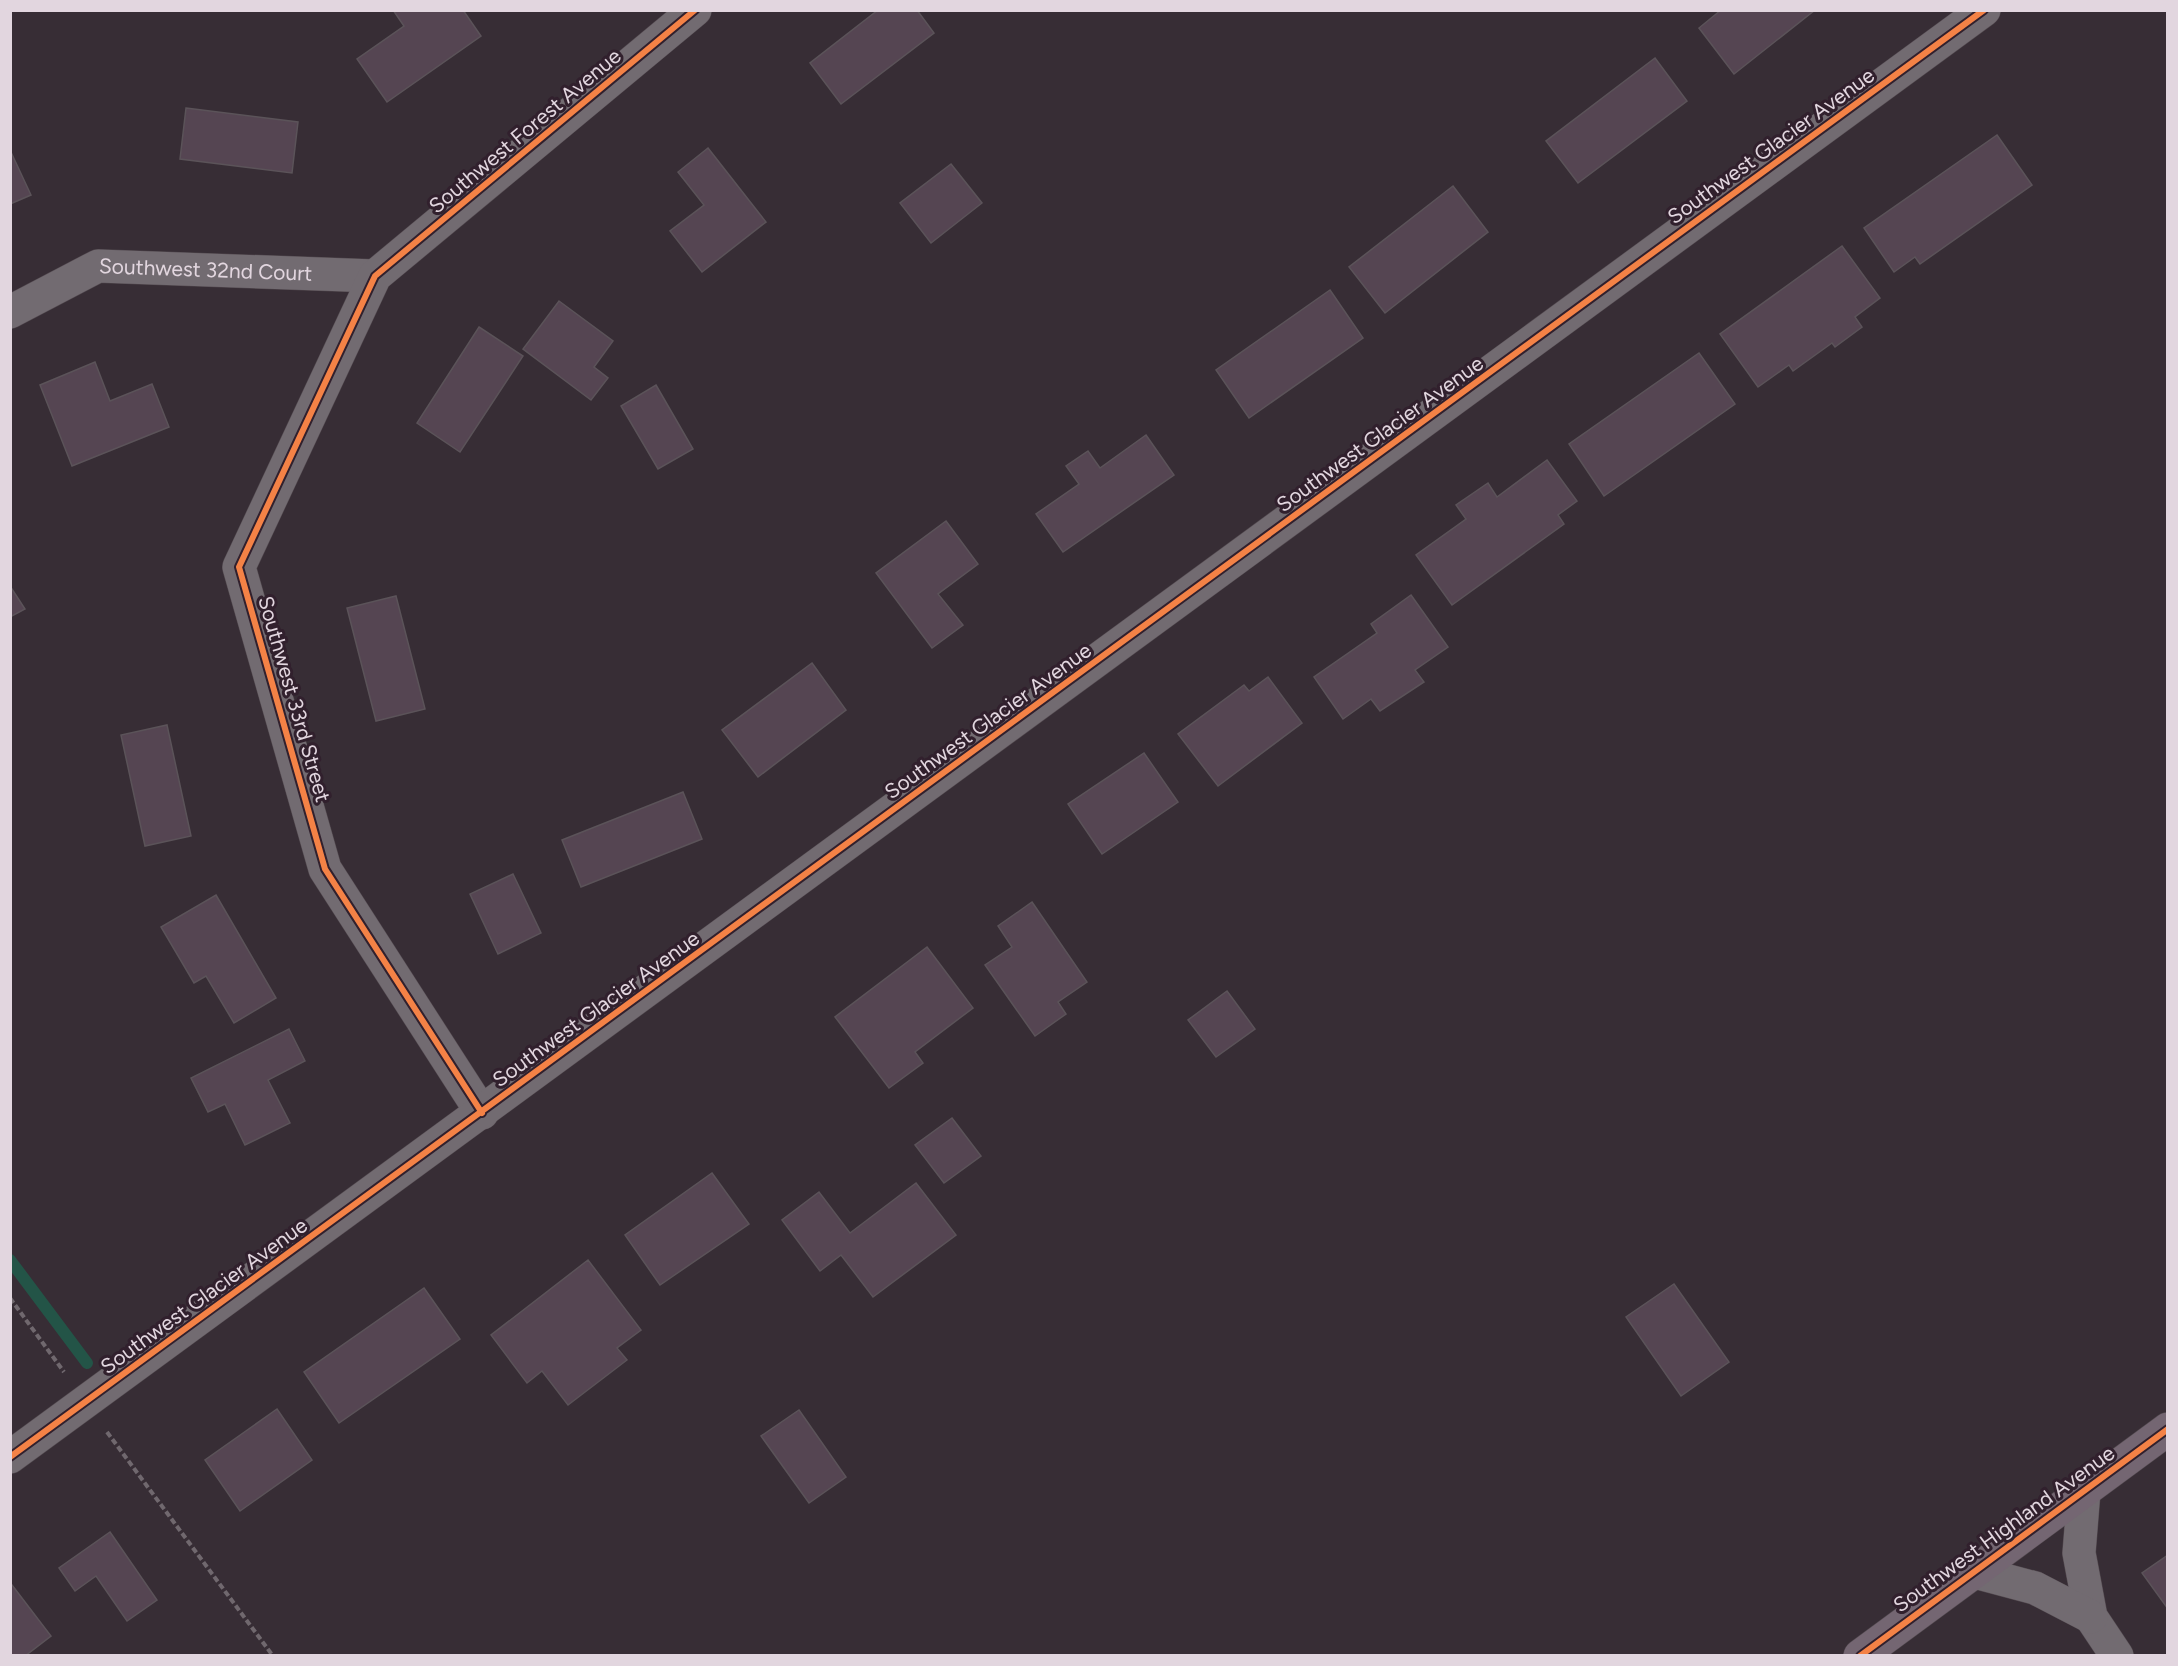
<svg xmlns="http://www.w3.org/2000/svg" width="2178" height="1666" font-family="Figtree,sans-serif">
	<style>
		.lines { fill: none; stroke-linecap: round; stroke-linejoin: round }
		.stream { stroke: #235447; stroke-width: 12 }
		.building { fill: #554552; stroke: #5b5359; stroke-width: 1.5 }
		.minor-casing { stroke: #52494f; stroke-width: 34 }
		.trunk-casing { stroke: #52494f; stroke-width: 34 }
		.path { stroke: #70686e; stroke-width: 4; stroke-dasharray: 6 3; stroke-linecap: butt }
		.minor { stroke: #726b71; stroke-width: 33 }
		.trunk { stroke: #746672; stroke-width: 33 }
		.cycleway-casing { stroke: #31202d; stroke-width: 10 }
		.cycleway { stroke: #f48246; stroke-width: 6 }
		.labels { text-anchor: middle; stroke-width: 6; stroke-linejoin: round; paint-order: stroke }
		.street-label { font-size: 21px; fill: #e2d6df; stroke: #31202d }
	</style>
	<rect width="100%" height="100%" fill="#372d35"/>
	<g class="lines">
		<polyline class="stream" points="10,1260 87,1363"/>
	</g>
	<g class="building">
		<polygon points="393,10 463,10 481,36 387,102 357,59 404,26"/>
		<polygon points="878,10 917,10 934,33 841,104 810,63"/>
		<polygon points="1721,10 1815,10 1734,74 1699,28"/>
		<polygon points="1655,58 1687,101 1578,183 1546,141"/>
		<polygon points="186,108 298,122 292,173 180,159"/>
		<polygon points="1997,135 2032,185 1920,264 1915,257 1894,272 1864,228"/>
		<polygon points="708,148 766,222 702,272 670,231 704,205 678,172"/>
		<polygon points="10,150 31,195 10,204"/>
		<polygon points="951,164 982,203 931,243 900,203"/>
		<polygon points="1453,186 1488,232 1385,313 1349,267"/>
		<polygon points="1842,246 1880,298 1855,317 1862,327 1835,347 1832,343 1793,371 1789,365 1758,387 1720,334"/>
		<polygon points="1330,290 1363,338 1249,418 1216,370"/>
		<polygon points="559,301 613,341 594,367 608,378 591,400 523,349"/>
		<polygon points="479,327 523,356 460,452 417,423"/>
		<polygon points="1699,353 1735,404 1604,496 1569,444"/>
		<polygon points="95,362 110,401 152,384 169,427 72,466 40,385"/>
		<polygon points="656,385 693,449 658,469 621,406"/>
		<polygon points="1146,435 1174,475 1063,552 1036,514 1079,484 1066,466 1088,451 1100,468"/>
		<polygon points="1547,460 1577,501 1558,515 1564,524 1452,605 1416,555 1466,519 1456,505 1488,483 1497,497"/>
		<polygon points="946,521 978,564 938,594 963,625 932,648 876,573"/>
		<polygon points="10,586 25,609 10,617"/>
		<polygon points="1411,595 1448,647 1415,670 1424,682 1380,711 1371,699 1343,719 1314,677 1377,633 1371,624"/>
		<polygon points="396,596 425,709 376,721 347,608"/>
		<polygon points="812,663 846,710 758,777 722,730"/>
		<polygon points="1268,677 1302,723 1218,786 1178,734 1244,685 1249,691"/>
		<polygon points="167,725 191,836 145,846 121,735"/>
		<polygon points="1144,753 1178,802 1102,854 1068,804"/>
		<polygon points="683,792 702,839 581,887 562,840"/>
		<polygon points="513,874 541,933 498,954 470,894"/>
		<polygon points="216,895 276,998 234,1023 206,976 194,983 161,927"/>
		<polygon points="1032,902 1087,982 1058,1002 1066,1014 1035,1036 985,965 1012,947 998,926"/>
		<polygon points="927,947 973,1008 915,1052 923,1063 889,1088 835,1017"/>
		<polygon points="1227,991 1255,1029 1216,1057 1188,1020"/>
		<polygon points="289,1029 305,1061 268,1080 290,1123 245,1145 225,1104 208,1112 191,1078"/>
		<polygon points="952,1118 981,1156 944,1183 915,1145"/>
		<polygon points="712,1173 749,1224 660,1285 625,1235"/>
		<polygon points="916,1183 956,1235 873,1297 841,1255 820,1271 782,1220 819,1192 850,1233"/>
		<polygon points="588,1260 641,1330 617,1348 627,1360 568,1405 542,1371 527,1383 491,1335"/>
		<polygon points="1674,1284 1729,1362 1681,1396 1626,1317"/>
		<polygon points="424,1288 460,1339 339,1423 304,1372"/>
		<polygon points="277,1409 312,1460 240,1511 205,1460"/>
		<polygon points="799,1410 846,1477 809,1503 761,1436"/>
		<polygon points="110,1532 157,1600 127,1621 96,1576 75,1591 59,1568"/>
		<polygon points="2168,1555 2168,1609 2142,1573"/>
		<polygon points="12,1585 51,1636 25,1656 10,1656 10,1586"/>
	</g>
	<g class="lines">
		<g class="minor-casing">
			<g id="minor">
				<path id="s1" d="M 10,312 L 98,266 L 375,276"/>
				<polyline points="482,1113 325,869 239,567 375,276 695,10"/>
				<polyline points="10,1457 1984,10"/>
				<polyline points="2084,1491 2079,1553 2091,1617 2117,1656"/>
				<polyline points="1975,1572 2035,1588 2091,1617"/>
			</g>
		</g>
		<g class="trunk-casing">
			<polyline id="trunk" points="1860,1656 2168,1429"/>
		</g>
		<g class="path">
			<polyline points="10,1298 64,1372"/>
			<polyline points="107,1432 273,1656"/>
		</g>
		<use href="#minor" class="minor"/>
		<use href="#trunk" class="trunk"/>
		<g class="cycleway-casing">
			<g id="cycleway">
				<polyline points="482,1113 325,869 239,567 375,276 695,10"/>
				<polyline points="10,1457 1984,10"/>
				<polyline points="1860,1656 2168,1429"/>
			</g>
		</g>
		<use href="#cycleway" class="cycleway"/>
	</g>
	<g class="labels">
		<g class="street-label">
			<text transform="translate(525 131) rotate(-40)" y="7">Southwest Forest Avenue</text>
			<text transform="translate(1771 146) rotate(-36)" y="7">Southwest Glacier Avenue</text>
			<text dy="7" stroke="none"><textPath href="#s1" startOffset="207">Southwest 32nd Court</textPath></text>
			<text transform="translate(1380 434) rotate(-36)" y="7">Southwest Glacier Avenue</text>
			<text transform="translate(294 699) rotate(74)" y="7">Southwest 33rd Street</text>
			<text transform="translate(988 721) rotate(-36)" y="7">Southwest Glacier Avenue</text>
			<text transform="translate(596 1009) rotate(-36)" y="7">Southwest Glacier Avenue</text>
			<text transform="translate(204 1296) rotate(-36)" y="7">Southwest Glacier Avenue</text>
			<text transform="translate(2004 1529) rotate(-36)" y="7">Southwest Highland Avenue</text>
		</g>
	</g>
	<rect width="2178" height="1666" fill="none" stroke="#e2d6df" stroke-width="24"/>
</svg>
